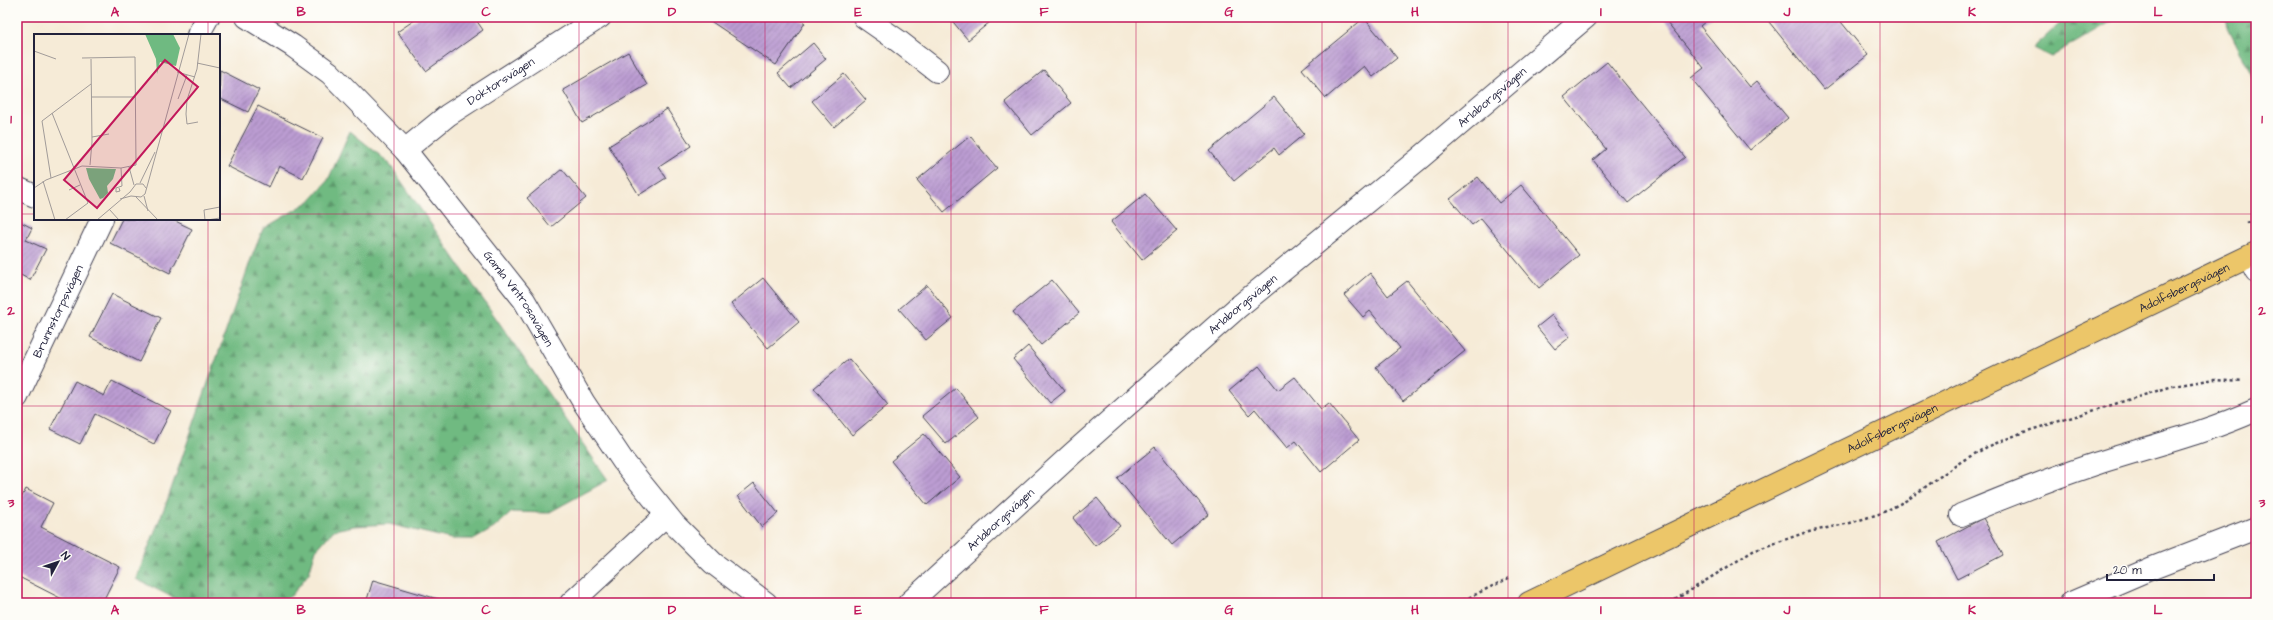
<svg xmlns="http://www.w3.org/2000/svg" width="2273" height="620" font-family="'Architects Daughter',sans-serif">
	<style>
		.forest { fill: url(#forest-firs); stroke: #486e5e }
		.building { fill: url(#building-hatch) }
		.lines { fill: none; stroke-linecap: round; stroke-linejoin: round }
		.minor-casing { stroke: #424052; stroke-width: 24 }
		.major-casing { stroke: #424052; stroke-width: 24 }
		.path { stroke: #424052; stroke-width: 2.5; stroke-dasharray: 3 3; stroke-linecap: butt }
		.minor { stroke: #fff; stroke-width: 22 }
		.major { stroke: #ecc669; stroke-width: 22 }
		.grid { fill: none; stroke: #c2185b; stroke-width: 1; stroke-opacity: 0.55 }
		.labels { text-anchor: middle; stroke-width: 3; stroke-linejoin: round; paint-order: stroke }
		.street-label { font-size: 12px; fill: #22223b; stroke: #fdfcf7 }
		.inset-road { fill: none; stroke: #a19b99; stroke-width: 1 }
		.view { fill: #c2185b; fill-opacity: 0.15; stroke: #c2185b; stroke-width: 2 }
		.inset-edge { fill: none; stroke: #22223b; stroke-width: 2 }
		.neatline { fill: none; stroke: #c2185b; stroke-width: 1.5 }
		.grid-label { font-size: 13px; text-anchor: middle; font-weight: bold; fill: #c2185b }
	</style>
	<defs>
		<pattern id="forest-firs" width="22" height="20" patternUnits="userSpaceOnUse"><rect width="22" height="20" fill="#6fba81"/><path d="M5 1l3.5 6h-7zM16 11l3.5 6h-7z" fill="#5b976b"/></pattern>
		<pattern id="building-hatch" width="6" height="6" patternUnits="userSpaceOnUse"><rect width="6" height="6" fill="#bb9cd2"/><path d="M-1 1l2-2M0 6l6-6M5 7l2-2" fill="none" stroke="#987fac"/></pattern>
	</defs>
	<rect width="100%" height="100%" fill="#fdfcf7"/>
	<filter id="ink" filterUnits="userSpaceOnUse"><feTurbulence type="fractalNoise" baseFrequency=".025" numOctaves="2"/><feDisplacementMap in="SourceGraphic" scale="8" xChannelSelector="R" yChannelSelector="G"/><feConvolveMatrix kernelMatrix="1 2 1 2 8 2 1 2 1" color-interpolation-filters="sRGB"/></filter>
	<filter id="wash" filterUnits="userSpaceOnUse"><feTurbulence type="fractalNoise" baseFrequency=".012" numOctaves="4" result="noise"/><feDisplacementMap in="SourceGraphic" scale="16" xChannelSelector="R" yChannelSelector="G"/><feGaussianBlur stdDeviation="0.9" result="paint"/><feColorMatrix in="noise" values="0 0 0 0 0 0 0 0 0 0 0 0 0 0 0 0 0 1.4 0 .05"/><feComposite in="paint" operator="in"/></filter>
	<g filter="url(#wash)">
		<rect width="100%" height="100%" fill="#f6ebd7"/>
		<g class="forest">
			<polygon points="2067,17 2119,17 2051,57 2033,48"/>
			<polygon points="2223,17 2256,17 2256,84"/>
			<polygon points="350,131 388,162 608,480 548,513 512,512 494,528 475,539 451,539 389,524 354,526 334,530 316,550 309,573 292,595 280,603 189,603 174,598 136,579 167,501 251,259 263,229 310,201 328,180"/>
		</g>
		<g id="blocks">
			<g class="building">
				<polygon points="419,17 474,17 483,30 426,71 397,32"/>
				<polygon points="715,17 796,17 805,23 776,65 712,22"/>
				<polygon points="949,17 996,17 968,40"/>
				<polygon points="1663,17 1711,17 1700,26 1750,87 1757,81 1788,118 1750,150 1691,78 1704,68"/>
				<polygon points="1765,17 1837,17 1868,55 1824,90"/>
				<polygon points="1364,18 1397,58 1373,77 1364,66 1326,98 1302,69"/>
				<polygon points="813,43 826,59 791,88 778,73"/>
				<polygon points="628,52 647,85 582,123 563,90"/>
				<polygon points="1607,62 1685,157 1628,203 1593,160 1606,149 1564,97"/>
				<polygon points="220,70 259,90 248,112 219,98"/>
				<polygon points="1044,70 1071,103 1032,135 1005,102"/>
				<polygon points="844,74 866,100 834,127 812,101"/>
				<polygon points="1274,97 1304,134 1279,155 1274,148 1234,181 1209,151"/>
				<polygon points="258,106 323,138 303,178 279,166 269,187 227,166"/>
				<polygon points="667,109 691,146 659,167 666,178 639,195 609,146"/>
				<polygon points="970,136 997,168 944,212 917,180"/>
				<polygon points="562,169 586,198 551,227 527,198"/>
				<polygon points="1478,177 1499,203 1521,185 1579,255 1539,288 1481,218 1472,225 1450,199"/>
				<polygon points="1145,194 1177,231 1142,260 1111,222"/>
				<polygon points="122,219 171,219 192,229 170,273 110,243"/>
				<polygon points="17,220 32,228 26,240 46,249 30,280 17,273"/>
				<polygon points="1370,273 1388,296 1407,281 1465,351 1403,401 1376,367 1400,348 1370,311 1363,317 1344,295"/>
				<polygon points="763,278 799,322 768,348 731,304"/>
				<polygon points="1052,280 1079,313 1041,345 1013,312"/>
				<polygon points="927,285 953,318 926,340 899,309"/>
				<polygon points="112,294 161,318 139,362 90,337"/>
				<polygon points="1552,315 1570,337 1555,349 1537,327"/>
				<polygon points="1028,346 1065,391 1050,403 1013,359"/>
				<polygon points="849,359 888,405 852,435 814,388"/>
				<polygon points="1259,366 1278,390 1295,377 1321,409 1329,403 1359,440 1321,472 1296,441 1287,448 1255,409 1249,415 1229,391"/>
				<polygon points="75,381 104,396 112,381 171,411 154,444 95,414 80,444 50,429"/>
				<polygon points="956,388 979,417 946,444 922,416"/>
				<polygon points="924,434 960,477 927,505 891,461"/>
				<polygon points="1155,447 1209,514 1172,545 1117,478"/>
				<polygon points="754,483 778,513 762,527 738,496"/>
				<polygon points="26,489 53,503 41,527 120,567 102,603 70,603 17,576 17,506"/>
				<polygon points="1097,498 1120,526 1095,546 1073,518"/>
				<polygon points="1983,518 2003,555 1957,579 1938,542"/>
				<polygon points="373,580 448,602 447,603 366,603"/>
				<polygon points="2256,595 2256,603 2242,603"/>
			</g>
		</g>
	</g>
	<g filter="url(#ink)">
		<use href="#blocks" fill-opacity="0" stroke="#424052" stroke-width="1"/>
		<g class="lines">
			<g class="minor-casing">
				<g id="minor">
					<path id="s1" d="M 247,17 L 293,46 L 330,73 L 405,150 L 524,300 L 584,403 L 623,461 L 674,524 L 713,563 L 766,603"/>
					<polyline points="864,17 897,40 937,71"/>
					<polyline points="198,35 208,17"/>
					<path id="s2" d="M 405,150 L 448,115 L 600,17"/>
					<polyline points="17,188 35,196"/>
					<polyline points="2249,257 2256,271"/>
					<path id="s3" d="M 17,397 L 102,219"/>
					<path d="M 1961,515 C 2004,497 2047,480 2092,465 C 2147,447 2203,434 2256,410"/>
					<polyline points="571,603 666,515"/>
					<path id="s4" d="M 909,603 L 1072,454 L 1237,308 L 1420,158 L 1586,17"/>
					<polyline points="2071,603 2150,569 2256,528"/>
				</g>
			</g>
			<g class="major-casing">
				<g id="major">
					<path id="s5" d="M 1529,603 L 2256,253"/>
				</g>
			</g>
			<g class="path">
				<polyline points="2247,223 2256,219"/>
				<polyline points="1458,603 1509,578"/>
				<polyline points="1670,603 1753,551 1804,533 1850,523 1882,513 1907,500 1962,461 1987,447 2021,433 2173,386 2215,379 2243,381"/>
			</g>
			<use href="#minor" class="minor"/>
			<use href="#major" class="major"/>
		</g>
	</g>
	<path class="grid" d="M 208,17 L 208,35M 394,17 L 394,603M 579,17 L 579,603M 765,17 L 765,603M 951,17 L 951,603M 1136,17 L 1136,603M 1322,17 L 1322,603M 1508,17 L 1508,603M 1694,17 L 1694,603M 1880,17 L 1880,603M 2065,17 L 2065,603M 17,214 L 35,214M 219,214 L 2256,214M 208,219 L 208,603M 17,406 L 2256,406"/>
	<g class="labels">
		<g class="street-label">
			<text dy="4" stroke="none"><textPath href="#s2" startOffset="118">Doktorsvägen</textPath></text>
			<text dy="4" stroke="none"><textPath href="#s4" startOffset="772">Arlaborgsvägen</textPath></text>
			<text dy="4" stroke="none"><textPath href="#s5" startOffset="727">Adolfsbergsvägen</textPath></text>
			<text dy="4" stroke="none"><textPath href="#s1" startOffset="395">Gamla Vintrosavägen</textPath></text>
			<text dy="4" stroke="none"><textPath href="#s4" startOffset="448">Arlaborgsvägen</textPath></text>
			<text dy="4" stroke="none"><textPath href="#s3" startOffset="95">Brunnstorpsvägen</textPath></text>
			<text dy="4" stroke="none"><textPath href="#s5" startOffset="403">Adolfsbergsvägen</textPath></text>
			<text dy="4" stroke="none"><textPath href="#s4" startOffset="124">Arlaborgsvägen</textPath></text>
		</g>
	</g>
	<g transform="translate(34 34)">
		<rect width="186" height="186" fill="#f6ebd7"/>
		<path d="M 111,0 L 139,0 L 146,14 L 142,32 L 126,28 L 123,40 L 122,25 ZM 52,134 L 82,135 L 79,145 L 73,152 L 74,159 L 69,164 L 66,165 L 55,145 Z" fill="#6fba81"/>
		<path class="inset-road" d="M 0,17 L 22,25M 163,29 L 186,34M 143,38 L 161,43M 57,63 L 101,63M 144,65 L 153,41M 18,79 L 54,169 L 31,186M 164,88 L 153,90 L 152,80 L 153,66 L 163,35 L 167,0M 58,103 L 75,100M 56,131 L 58,108 L 57,25M 95,133 L 100,151M 17,144 L 8,87 L 57,50M 9,147 L 21,186M 106,149 L 121,118M 0,154 L 12,146 L 48,132 L 87,134 L 102,131 L 101,23 L 48,24M 85,154 L 86,157 L 82,158 L 82,154 L 88,152 L 87,134M 35,156 L 46,151M 110,162 L 114,177M 102,163 L 124,186M 86,165 L 97,162 L 107,163 L 111,160 L 155,0M 75,175 L 85,186M 63,186 L 96,158 L 102,150 L 109,150 L 112,154M 171,186 L 170,176 L 186,173M 173,186 L 186,184"/>
		<path class="view" d="M 131,26 L 164,53 L 63,174 L 30,146 Z"/>
		<rect width="186" height="186" class="inset-edge"/>
	</g>
	<rect width="2273" height="620" fill="none" stroke="#fdfcf7" stroke-width="44"/>
	<g transform="translate(58 562) rotate(50)" stroke="#fdfcf7" stroke-width="3" paint-order="stroke">
	<path d="M0-3L7 15L0 10L-7 15Z" fill="#22223b"/>
	<text y="-6" font-size="11" font-weight="bold" text-anchor="middle" fill="#22223b">N</text>
	</g>
	<path d="M2107 574v6h107v-6" fill="none" stroke="#22223b" stroke-width="2"/>
	<text x="2113" y="574" font-size="12" fill="#22223b" stroke="#fdfcf7" stroke-width="3" paint-order="stroke">20 m</text>
	<rect x="22" y="22" width="2229" height="576" class="neatline"/>
	<g class="grid-label">
		<text x="115" y="16">A</text>
		<text x="301" y="16">B</text>
		<text x="486" y="16">C</text>
		<text x="672" y="16">D</text>
		<text x="858" y="16">E</text>
		<text x="1044" y="16">F</text>
		<text x="1229" y="16">G</text>
		<text x="1415" y="16">H</text>
		<text x="1601" y="16">I</text>
		<text x="1787" y="16">J</text>
		<text x="1972" y="16">K</text>
		<text x="2158" y="16">L</text>
		<text x="11" y="123">1</text>
		<text x="2262" y="123">1</text>
		<text x="11" y="315">2</text>
		<text x="2262" y="315">2</text>
		<text x="11" y="507">3</text>
		<text x="2262" y="507">3</text>
		<text x="115" y="614">A</text>
		<text x="301" y="614">B</text>
		<text x="486" y="614">C</text>
		<text x="672" y="614">D</text>
		<text x="858" y="614">E</text>
		<text x="1044" y="614">F</text>
		<text x="1229" y="614">G</text>
		<text x="1415" y="614">H</text>
		<text x="1601" y="614">I</text>
		<text x="1787" y="614">J</text>
		<text x="1972" y="614">K</text>
		<text x="2158" y="614">L</text>
	</g>
</svg>
